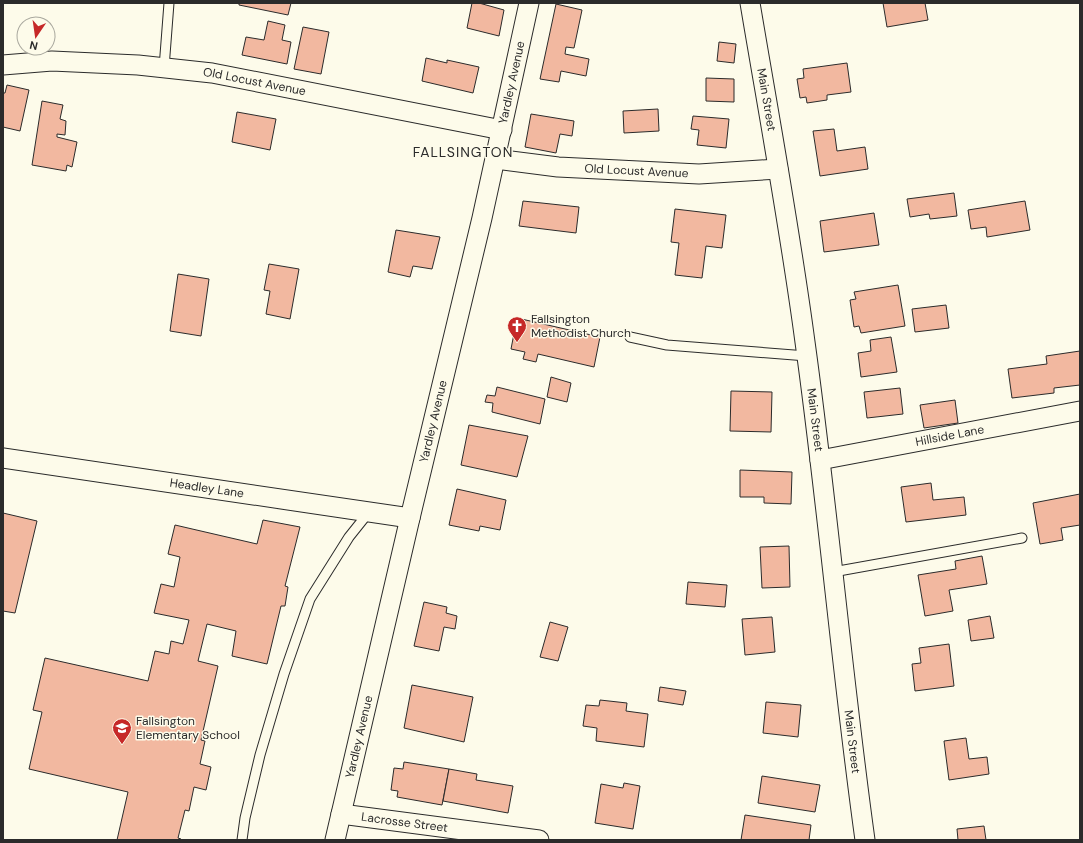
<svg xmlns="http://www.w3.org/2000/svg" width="1083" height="843" font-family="'DM Sans',sans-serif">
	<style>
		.building { fill: #f2b8a0; stroke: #2b2b2b }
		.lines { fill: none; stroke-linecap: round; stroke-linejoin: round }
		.service-casing { stroke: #2b2b2b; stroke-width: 11 }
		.minor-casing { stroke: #2b2b2b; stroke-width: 21 }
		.service { stroke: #fdfbea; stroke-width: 9 }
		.minor { stroke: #fdfbea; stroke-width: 19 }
		.labels { text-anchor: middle; stroke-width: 3; stroke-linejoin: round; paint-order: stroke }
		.street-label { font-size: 12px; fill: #2b2b2b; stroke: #fdfbea }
		.poi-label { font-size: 12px; fill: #2b2b2b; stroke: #fdfbea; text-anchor: start }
		.quarter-label { font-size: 14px; letter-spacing: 1px; fill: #2b2b2b; stroke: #fdfbea }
	</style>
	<rect width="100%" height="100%" fill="#fdfbea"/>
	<g class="building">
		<polygon points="239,3 291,3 288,15 239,5"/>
		<polygon points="472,3 479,3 504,10 499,36 467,28"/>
		<polygon points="883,3 925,3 928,20 887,27"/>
		<polygon points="556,4 582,10 574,48 566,47 565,54 589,59 586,76 561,71 559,82 540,79"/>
		<polygon points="268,21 285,25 282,40 291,42 287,64 242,55 246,37 264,40"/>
		<polygon points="303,27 329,32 321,74 294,69"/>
		<polygon points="719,42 736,44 734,63 717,61"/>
		<polygon points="426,58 447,63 447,60 479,67 473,93 422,81"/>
		<polygon points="847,63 851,92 827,95 827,100 807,103 806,97 800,98 797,79 804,78 803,69"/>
		<polygon points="706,78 734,79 734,102 706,101"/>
		<polygon points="7,85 29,90 20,131 3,127 3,93 5,93"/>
		<polygon points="42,101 63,105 60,119 66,121 65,135 57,134 57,137 77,142 72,167 67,165 66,171 32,165"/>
		<polygon points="658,109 659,131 624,133 623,111"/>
		<polygon points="237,112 276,119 270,150 232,142"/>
		<polygon points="531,114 574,121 572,136 560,134 556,153 525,147"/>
		<polygon points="693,116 729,119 726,148 697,145 699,130 691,129"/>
		<polygon points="834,129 837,151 865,147 868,169 820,176 813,131"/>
		<polygon points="954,193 957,216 930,219 929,214 910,217 907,199"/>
		<polygon points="523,201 579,207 576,233 519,226"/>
		<polygon points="1025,201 1030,230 987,237 986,227 971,229 968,210"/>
		<polygon points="675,209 726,215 722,248 706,246 702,278 675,275 679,243 671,242"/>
		<polygon points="874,213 879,245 824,252 820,221"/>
		<polygon points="396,230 440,237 432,269 413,266 410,277 388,272"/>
		<polygon points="269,264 299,269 290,319 266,314 270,291 264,290"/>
		<polygon points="178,274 209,279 201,336 170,331"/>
		<polygon points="898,285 905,326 861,333 859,326 854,327 850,300 856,299 854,292"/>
		<polygon points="946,305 949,328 915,332 912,309"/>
		<polygon points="517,318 600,337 594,367 538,354 536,362 523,359 525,352 511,349"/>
		<polygon points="891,337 897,372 861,377 858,353 871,351 870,340"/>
		<polygon points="1080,351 1080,385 1054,388 1054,393 1012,398 1008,369 1047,364 1046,356"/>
		<polygon points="551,377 571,383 567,402 547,397"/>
		<polygon points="497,387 545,399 540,424 492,412 493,403 485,402 487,395 495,396"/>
		<polygon points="900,388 903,414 867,418 864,392"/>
		<polygon points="731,391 772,392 771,432 730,431"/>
		<polygon points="955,400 958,423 924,428 920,405"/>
		<polygon points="469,425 528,436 517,477 461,465"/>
		<polygon points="740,470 792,472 791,504 764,503 764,497 740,497"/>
		<polygon points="931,483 933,500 964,497 966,515 906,522 901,487"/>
		<polygon points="457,489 506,500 500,530 480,526 479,531 449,525"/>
		<polygon points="1080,494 1080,525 1061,528 1063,540 1040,544 1033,503"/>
		<polygon points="3,513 37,521 15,613 3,611"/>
		<polygon points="263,520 300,527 285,586 288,587 285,606 281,606 267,664 232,656 236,631 207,624 198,661 218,666 201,740 205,741 200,764 211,767 206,790 194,787 189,811 185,810 178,838 181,839 181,840 117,840 128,792 29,769 42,712 33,710 45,658 148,681 155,651 169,654 171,641 183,644 189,620 154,613 161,584 174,587 180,557 168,554 175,525 257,544"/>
		<polygon points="789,546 790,587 762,588 760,547"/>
		<polygon points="982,556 987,584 949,590 953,611 925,616 918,575 956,569 955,561"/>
		<polygon points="688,582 727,585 725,607 686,604"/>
		<polygon points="424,602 447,607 446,613 457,616 455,629 444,627 439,651 414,646"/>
		<polygon points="990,616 994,638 971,641 968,620"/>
		<polygon points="772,617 775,652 745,655 742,619"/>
		<polygon points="550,622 568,627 558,661 540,657"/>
		<polygon points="949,644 954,686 915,691 912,664 921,663 919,648"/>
		<polygon points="412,685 473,697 464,742 404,728"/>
		<polygon points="660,687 686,691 683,705 658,701"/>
		<polygon points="600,700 627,703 626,711 648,714 644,747 596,741 597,728 583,726 586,705 599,706"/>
		<polygon points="766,702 801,705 798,737 763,733"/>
		<polygon points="966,738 969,759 987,757 989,774 949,780 944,741"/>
		<polygon points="404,762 449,769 442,805 397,797 398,791 391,790 394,768 403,769"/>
		<polygon points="449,769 477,774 476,780 513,786 508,813 443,801"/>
		<polygon points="762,776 820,785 815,812 758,803"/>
		<polygon points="624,783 640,786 633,829 595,823 601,784 623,788"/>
		<polygon points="745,815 811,825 809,840 741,840"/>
		<polygon points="984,826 986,840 958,840 957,829"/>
	</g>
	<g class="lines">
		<g class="service-casing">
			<g id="service">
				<polyline points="164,68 169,3"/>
				<polyline points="630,337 667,345 807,356"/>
				<polyline points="833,572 1022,538"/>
				<polyline points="242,840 245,818 260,755 284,674 310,599 349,537 369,512"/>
			</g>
		</g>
		<g class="minor-casing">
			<g id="minor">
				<path id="s1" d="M 750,3 C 769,116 790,229 805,342 C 828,508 842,675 865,840"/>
				<path id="s2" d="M 3,65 L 52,61 L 138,65 L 212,73 L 502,130"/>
				<path id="s3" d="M 496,159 L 558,167 L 699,174 L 778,169"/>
				<path id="s4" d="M 3,458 L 410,518"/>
				<path id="s5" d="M 820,460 L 1080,411"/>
				<path id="s6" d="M 341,814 L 539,840"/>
				<path id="s7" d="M 335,840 L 410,518 L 482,218 L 529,3"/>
			</g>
		</g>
		<use href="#service" class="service"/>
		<use href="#minor" class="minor"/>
	</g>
	<defs>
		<g id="church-pin" transform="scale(1)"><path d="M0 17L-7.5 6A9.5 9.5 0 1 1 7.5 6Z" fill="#c62828" stroke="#fdfbea"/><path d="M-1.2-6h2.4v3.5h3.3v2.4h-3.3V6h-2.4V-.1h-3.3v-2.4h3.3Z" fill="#fff"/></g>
		<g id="school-pin" transform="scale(1)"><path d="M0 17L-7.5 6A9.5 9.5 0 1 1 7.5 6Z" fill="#c62828" stroke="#fdfbea"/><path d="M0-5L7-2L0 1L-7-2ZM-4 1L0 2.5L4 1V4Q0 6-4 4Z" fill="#fff"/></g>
	</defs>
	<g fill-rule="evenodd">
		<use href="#church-pin" x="517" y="326"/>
		<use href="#school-pin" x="122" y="728"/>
	</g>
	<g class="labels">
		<g class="street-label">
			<text dy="4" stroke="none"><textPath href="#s2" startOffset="253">Old Locust Avenue</textPath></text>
			<text dy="4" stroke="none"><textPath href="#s7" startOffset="778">Yardley Avenue</textPath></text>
			<text dy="4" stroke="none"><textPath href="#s1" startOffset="98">Main Street</textPath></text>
			<text dy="4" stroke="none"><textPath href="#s3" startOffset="141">Old Locust Avenue</textPath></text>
			<text dy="4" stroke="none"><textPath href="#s1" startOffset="422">Main Street</textPath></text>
			<text dy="4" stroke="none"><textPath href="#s7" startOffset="430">Yardley Avenue</textPath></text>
			<text dy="4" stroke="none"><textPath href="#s5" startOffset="132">Hillside Lane</textPath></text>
			<text dy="4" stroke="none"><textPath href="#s4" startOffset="206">Headley Lane</textPath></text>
			<text dy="4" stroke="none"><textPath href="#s7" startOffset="106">Yardley Avenue</textPath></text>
			<text dy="4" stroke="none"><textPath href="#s1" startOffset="746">Main Street</textPath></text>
			<text dy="4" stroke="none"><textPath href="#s6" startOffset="64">Lacrosse Street</textPath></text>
		</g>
		<g class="poi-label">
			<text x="531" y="323">Fallsington<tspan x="531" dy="14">Methodist Church</tspan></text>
			<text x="136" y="725">Fallsington<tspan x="136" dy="14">Elementary School</tspan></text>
		</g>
		<g class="quarter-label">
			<text x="463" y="157">FALLSINGTON</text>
		</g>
	</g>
	<rect width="1083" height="843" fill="none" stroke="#2b2b2b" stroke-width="8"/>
	<g transform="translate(36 36) rotate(193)"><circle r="19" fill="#fdfbea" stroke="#a9a89e"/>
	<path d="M0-3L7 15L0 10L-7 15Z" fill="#c62828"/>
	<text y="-6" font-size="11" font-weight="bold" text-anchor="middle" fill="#2b2b2b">N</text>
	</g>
</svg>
